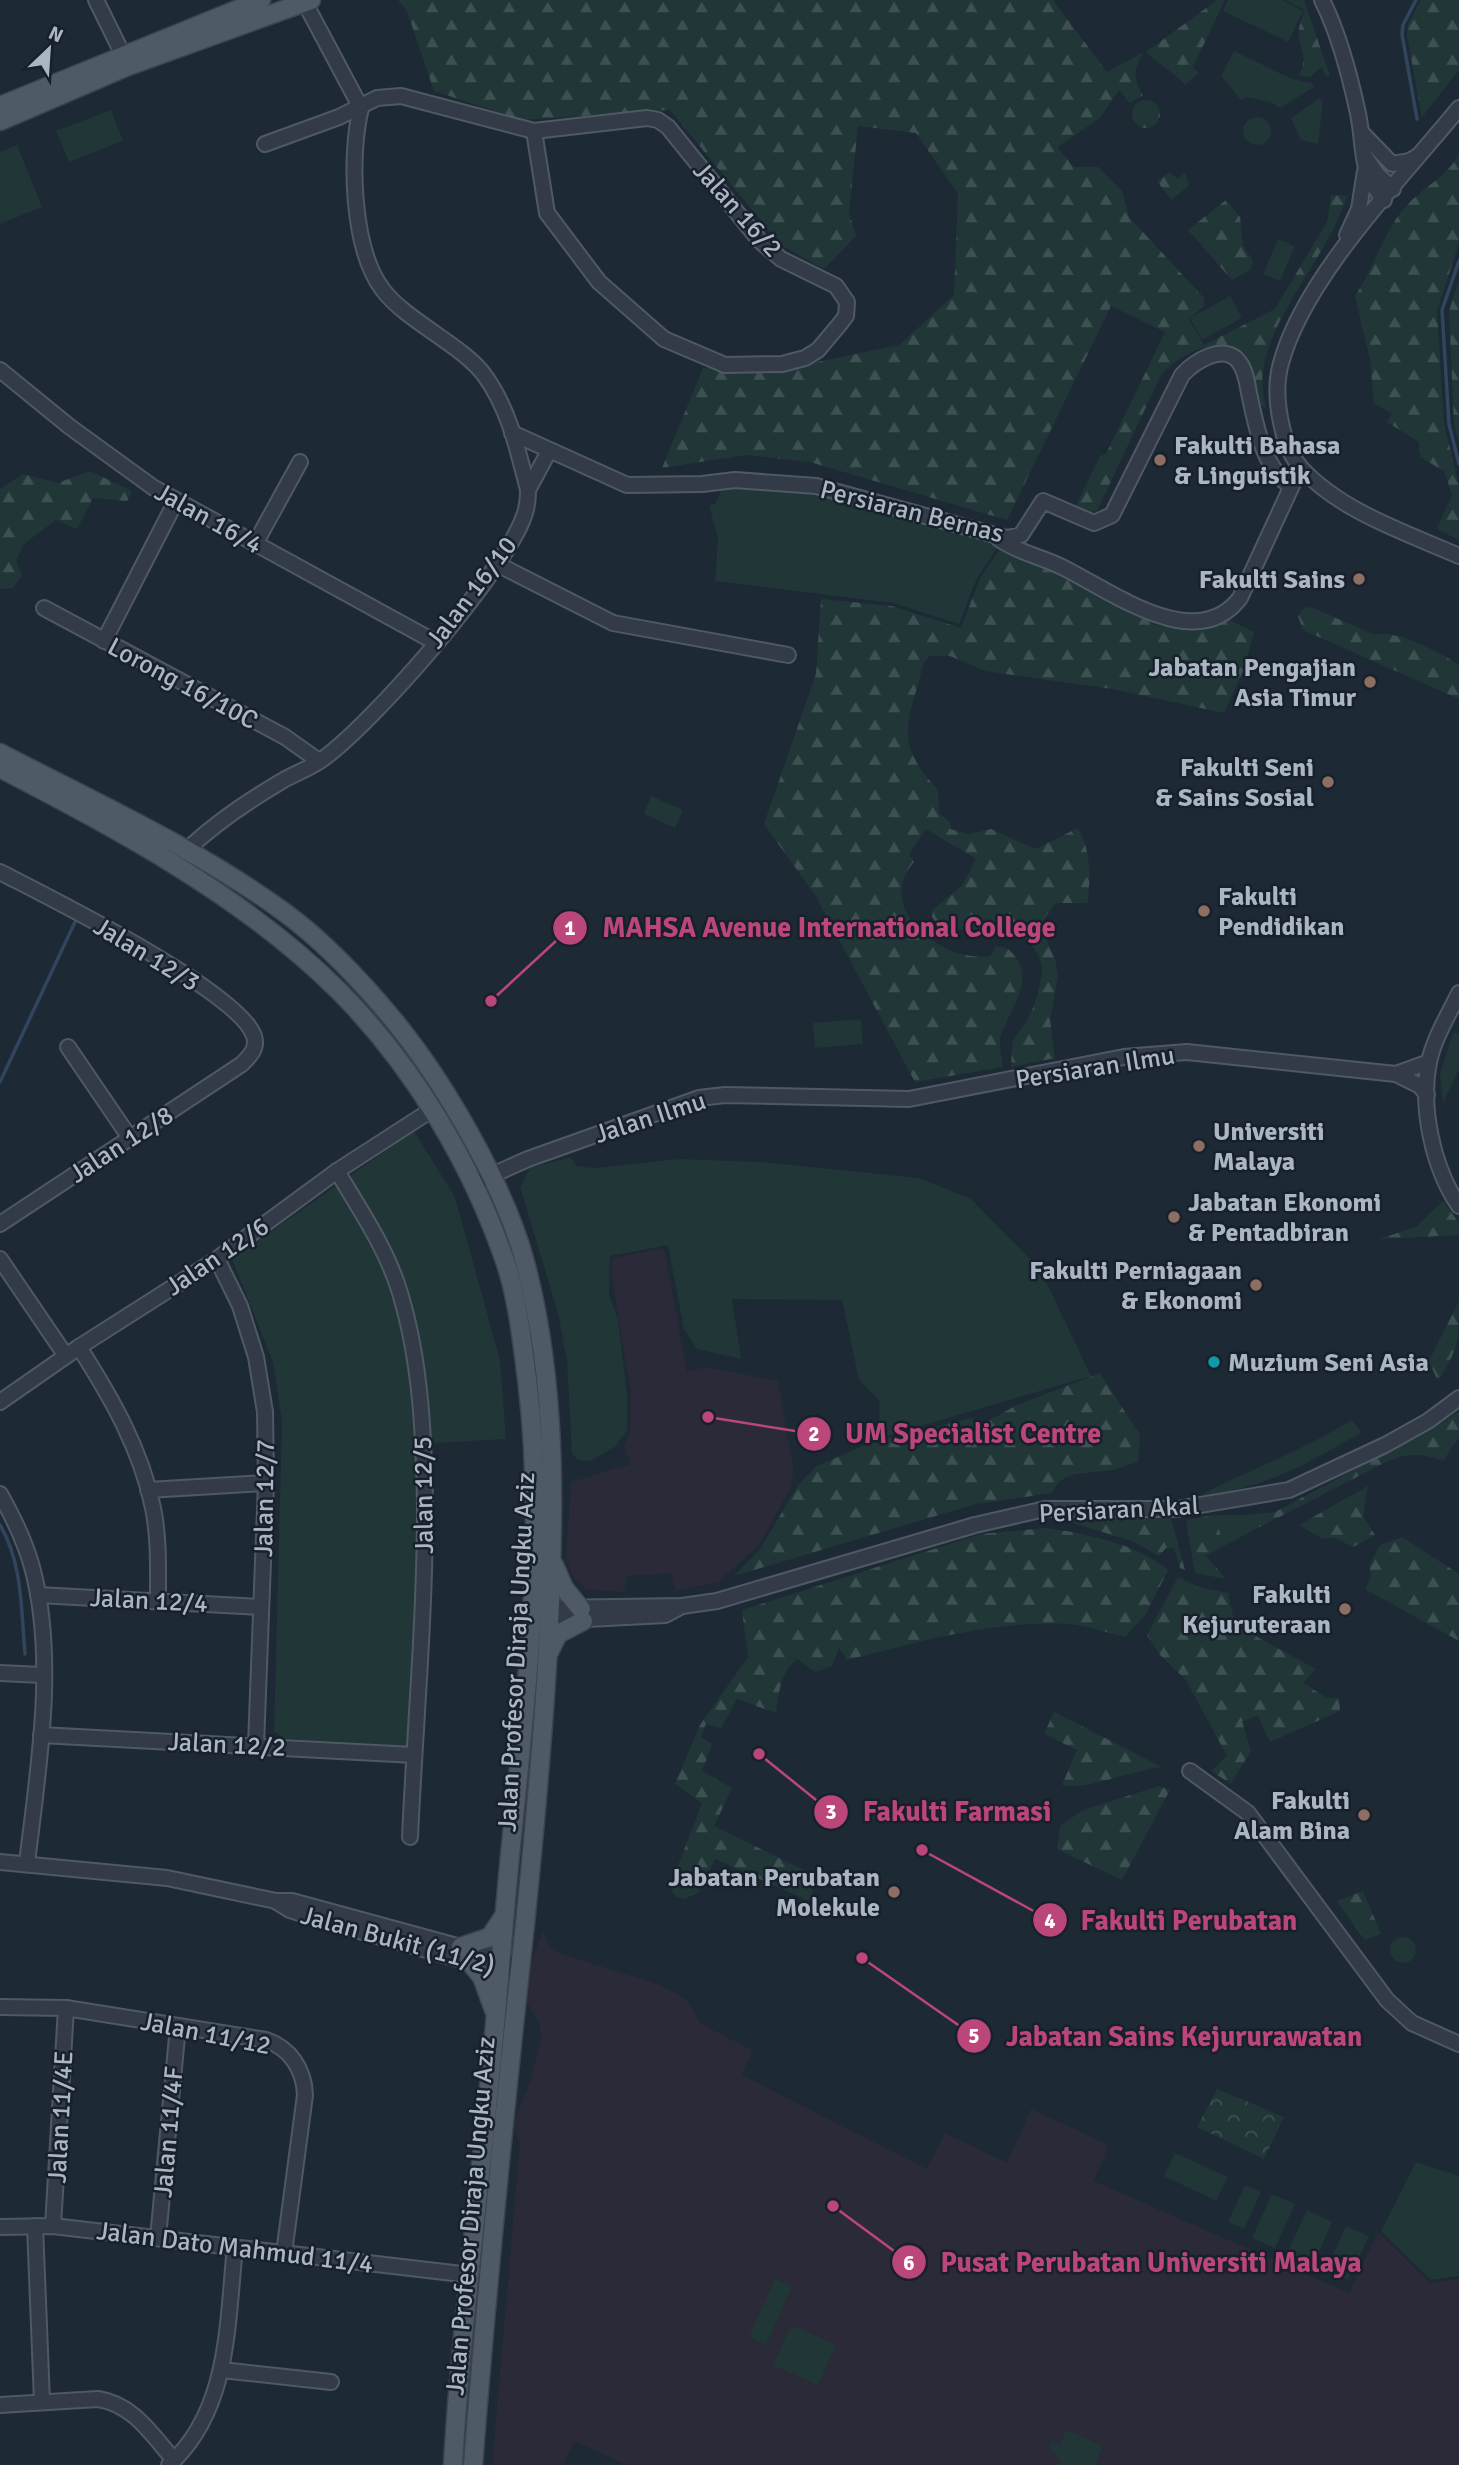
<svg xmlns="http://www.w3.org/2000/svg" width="1459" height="2465" font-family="Signika,sans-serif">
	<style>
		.medical { fill: #2b2a38 }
		.green { fill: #203637 }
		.forest { fill: url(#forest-firs) }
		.park { fill: url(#park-crowns) }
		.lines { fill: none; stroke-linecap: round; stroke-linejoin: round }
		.stream { stroke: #31455e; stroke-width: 3.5 }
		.minor-casing { stroke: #4f5965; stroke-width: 18 }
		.major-casing { stroke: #3b4450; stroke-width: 21 }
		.minor { stroke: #323b47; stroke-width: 14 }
		.major { stroke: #4f5a67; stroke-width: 18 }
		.education-dot { fill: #8d6e63; stroke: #18202b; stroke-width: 2.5 }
		.culture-dot { fill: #0f9aa8; stroke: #18202b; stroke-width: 2.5 }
		.labels { text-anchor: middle; stroke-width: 5; stroke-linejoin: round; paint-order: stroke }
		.street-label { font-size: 26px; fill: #abb6c4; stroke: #18202b }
		.poi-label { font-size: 26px; font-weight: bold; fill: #abb6c4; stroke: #18202b; text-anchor: end }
		.leader { fill: none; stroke: #bb477a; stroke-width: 2.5 }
		.callout-dot { fill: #bb477a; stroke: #18202b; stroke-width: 2.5 }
		.mark-label { font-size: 21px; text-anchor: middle; font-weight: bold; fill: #fff }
		.callout-label { font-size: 28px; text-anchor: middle; font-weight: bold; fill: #bb477a; stroke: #18202b; stroke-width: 5; stroke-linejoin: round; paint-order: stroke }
	</style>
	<defs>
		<pattern id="forest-firs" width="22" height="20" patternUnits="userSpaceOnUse" patternTransform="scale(1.75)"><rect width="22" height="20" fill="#203637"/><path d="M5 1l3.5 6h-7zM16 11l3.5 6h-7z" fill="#3e5152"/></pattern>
		<pattern id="park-crowns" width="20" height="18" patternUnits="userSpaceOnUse" patternTransform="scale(1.75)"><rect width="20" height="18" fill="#203637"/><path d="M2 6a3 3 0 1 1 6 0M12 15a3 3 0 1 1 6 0" fill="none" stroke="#3e5152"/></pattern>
	</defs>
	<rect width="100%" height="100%" fill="#1e2936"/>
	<g class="medical">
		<polygon points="664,1248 687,1372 705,1367 778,1381 794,1472 789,1491 759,1545 718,1582 676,1591 671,1573 627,1576 624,1592 586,1589 573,1576 566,1559 571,1482 630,1464 624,1446 630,1432 631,1394 611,1272 613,1258"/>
		<polygon points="543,1931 550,1948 559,1953 660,1985 687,2000 701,2024 752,2050 742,2075 927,2169 945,2133 1007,2163 1031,2109 1109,2145 1094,2181 1349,2293 1378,2232 1430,2283 1459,2279 1459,2465 627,2465 574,2441 563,2465 492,2465 520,2141 515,2134 514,2121 530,2083 541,2039 539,2022 525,2000 526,1975"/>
	</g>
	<g class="green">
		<polygon points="1228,0 1282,0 1303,11 1288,42 1223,11"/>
		<polygon points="1234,51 1292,79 1312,83 1314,87 1280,108 1271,102 1245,97 1241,100 1221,76"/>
		<polygon points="1320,98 1323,102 1318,144 1301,140 1291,118"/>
		<polygon points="111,110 123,141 69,162 56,131"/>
		<circle cx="1257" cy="131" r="14"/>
		<polygon points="17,145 42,207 0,224 0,152"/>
		<polygon points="1278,239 1295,246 1280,281 1263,274"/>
		<polygon points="1230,296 1242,318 1202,340 1190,318"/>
		<polygon points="724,485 800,487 999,545 977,578 959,624 893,603 715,581 718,539 709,505 715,504"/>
		<polygon points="651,796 683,810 675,828 644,814"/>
		<polygon points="861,1019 863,1044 815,1048 813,1023"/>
		<polygon points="1453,1033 1459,1033 1459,1069 1443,1103 1440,1073"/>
		<polygon points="414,1131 455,1197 500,1360 506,1439 415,1444 417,1565 407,1746 285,1739 274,1731 282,1423 273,1362 232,1259"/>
		<polygon points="571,1157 576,1166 595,1168 679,1159 761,1162 919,1178 971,1199 1040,1269 1091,1376 880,1438 879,1400 859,1380 842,1300 732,1299 741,1359 697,1349 684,1329 668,1245 610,1256 609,1295 618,1319 627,1395 627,1430 615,1447 590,1461 578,1460 572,1454 567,1361 558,1313 520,1187 530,1168"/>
		<path d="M 1351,1420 L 1362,1432 C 1302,1467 1267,1487 1197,1497 C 1247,1470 1303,1451 1351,1420 Z"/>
		<polygon points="1215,1515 1245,1515 1260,1527 1224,1546"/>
		<circle cx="1403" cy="1950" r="13"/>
		<polygon points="1175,2153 1228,2177 1216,2201 1164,2176"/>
		<polygon points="1416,2162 1459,2176 1459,2276 1431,2280 1381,2231"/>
		<polygon points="1245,2185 1261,2192 1244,2229 1228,2222"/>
		<polygon points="1272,2194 1295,2204 1275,2248 1252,2238"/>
		<polygon points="1307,2210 1332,2222 1313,2265 1287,2253"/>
		<polygon points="1346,2226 1369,2236 1348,2280 1326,2270"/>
		<polygon points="775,2279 792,2286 766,2345 749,2337"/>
		<polygon points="797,2327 836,2345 818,2385 773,2365 789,2330"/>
		<polygon points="1067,2430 1103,2446 1095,2465 1062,2465 1050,2447 1052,2441 1060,2444"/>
	</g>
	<g class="forest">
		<path d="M 398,0 L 1053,0 L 1107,72 L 1144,52 C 1133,68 1133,79 1143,95 L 1130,103 L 1119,90 L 1100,118 L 1057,147 L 1074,167 L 1098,167 L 1122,191 L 1129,217 L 1204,298 L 1204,306 L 1189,319 L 1204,345 L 1275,309 L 1327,222 L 1331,195 L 1347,196 C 1329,255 1271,312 1263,371 C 1261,384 1264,397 1266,409 L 1258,403 L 1248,358 C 1222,334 1180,351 1160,377 L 1097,511 L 1090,512 L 1076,506 L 1100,456 L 1106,454 L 1165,332 L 1111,306 L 1007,520 L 810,462 L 745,455 L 662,468 L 703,368 L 798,366 L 899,345 L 954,295 L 958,194 L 916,133 L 858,126 L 849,213 L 856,236 L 824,269 L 781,245 L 670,110 L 522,120 L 434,91 L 407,11 Z"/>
		<path d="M 1217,0 L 1225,0 L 1193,67 L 1199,73 L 1185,85 C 1172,70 1159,65 1146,52 Z"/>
		<path d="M 1285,0 L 1304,0 L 1330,76 L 1327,77 L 1321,67 L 1310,77 L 1299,76 C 1310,54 1297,48 1299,28 C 1300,23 1303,16 1304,10 Z"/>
		<polygon points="1421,0 1459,0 1459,70 1422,117 1407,36 1408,24"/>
		<circle cx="1146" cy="114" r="14"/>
		<path d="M 1459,153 L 1459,243 L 1437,311 L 1444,423 L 1459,485 L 1459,540 L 1437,529 L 1452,495 L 1444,471 L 1420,457 L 1419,442 L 1387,422 L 1392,414 L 1374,403 L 1370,360 L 1355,296 C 1375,267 1384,228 1410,202 C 1426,186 1450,174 1459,153 Z"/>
		<polygon points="1170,172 1177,179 1185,173 1189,186 1171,200 1157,181"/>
		<polygon points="1226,200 1240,217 1243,246 1253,261 1250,270 1232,280 1188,230"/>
		<polygon points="1459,281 1459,443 1454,425 1449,311"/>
		<polygon points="90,471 132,491 127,501 93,498 77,529 56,520 25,543 16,560 22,575 13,588 0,589 0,489 23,474 58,483"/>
		<path d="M 1001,548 L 1048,568 L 1157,625 L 1180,630 L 1201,629 L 1229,620 L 1254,632 L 1244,669 L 1224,713 L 1112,689 L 985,671 L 950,656 L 929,656 L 923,665 C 909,723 892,741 938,790 L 939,813 L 951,823 L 950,829 L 970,834 L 991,829 L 1035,849 L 1078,828 C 1092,855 1090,873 1088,903 L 1055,903 L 1040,925 L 1055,959 L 1058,976 L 1050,1020 L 1055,1058 L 1011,1067 C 1012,1058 1011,1047 1014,1039 C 1017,1033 1023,1027 1027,1021 C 1035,1006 1041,986 1042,969 C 1042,960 1037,952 1031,945 C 1004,909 953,947 932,917 L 933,909 L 962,886 L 976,859 L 926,829 L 909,854 L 914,862 C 873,909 943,963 990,956 L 996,946 L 1007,948 C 1039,975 1013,1004 1001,1034 C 998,1043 1002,1057 1003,1067 L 915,1082 L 815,895 L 764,824 L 816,674 L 821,599 L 892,606 L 961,628 L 980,578 Z"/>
		<path d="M 1311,607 L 1375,635 C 1398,629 1440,653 1459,665 L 1459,699 L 1303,630 L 1298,616 L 1304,608 Z"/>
		<polygon points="1443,1201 1459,1223 1459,1235 1379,1239 1416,1227"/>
		<path d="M 1459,1301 C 1459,1342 1459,1347 1438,1381 L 1429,1361 Z"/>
		<path d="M 1100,1373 L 1140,1435 L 1138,1462 C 1127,1465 1116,1470 1105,1471 C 1083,1474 1062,1470 1052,1493 L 976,1504 L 734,1576 L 761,1548 L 798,1485 L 817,1466 L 875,1441 L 971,1418 L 983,1424 L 1015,1406 Z"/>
		<path d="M 1459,1411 L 1459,1437 L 1443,1461 C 1422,1453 1409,1453 1388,1461 L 1260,1527 L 1245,1515 L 1275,1512 L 1437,1426 Z"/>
		<polygon points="1368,1486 1363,1516 1375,1535 1353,1547 1335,1538 1323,1539 1299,1525"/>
		<polygon points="1215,1515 1224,1546 1206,1556 1226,1579 1195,1573 1186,1520"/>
		<polygon points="1070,1517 1171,1518 1185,1570 1180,1568 1174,1548 1166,1548 1159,1556 1132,1541 1073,1523"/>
		<path d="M 1046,1528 C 1084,1533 1138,1544 1168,1570 L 1146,1614 L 1125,1637 C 1107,1633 1087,1625 1068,1624 C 994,1620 917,1642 847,1660 L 839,1648 L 832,1666 L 815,1672 L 797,1659 C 780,1673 779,1693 776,1713 L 737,1699 L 721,1728 L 706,1724 L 701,1737 L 712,1744 L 702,1771 L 732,1788 L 714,1826 L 804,1870 L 813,1892 L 809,1901 L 715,1859 L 698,1893 L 684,1899 L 676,1897 L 670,1887 L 702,1803 L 675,1784 L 700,1725 L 748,1657 L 742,1610 L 981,1534 Z"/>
		<polygon points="1402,1537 1459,1574 1459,1641 1365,1589 1371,1577 1369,1566 1380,1545"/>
		<polygon points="1178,1577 1198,1587 1228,1593 1235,1625 1316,1669 1303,1683 1327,1698 1339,1698 1340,1711 1270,1742 1258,1716 1242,1721 1251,1751 1231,1784 1211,1771 1227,1756 1186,1680 1159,1654 1147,1635"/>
		<path d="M 1054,1712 L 1162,1767 C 1134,1770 1084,1791 1062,1785 L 1077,1750 L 1044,1734 Z"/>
		<polygon points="1159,1786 1170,1790 1122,1880 1057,1849 1060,1826 1083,1810"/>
		<polygon points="1363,1891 1381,1934 1365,1940 1337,1901"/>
	</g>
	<polygon class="park" points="1217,2089 1284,2117 1264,2159 1197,2127"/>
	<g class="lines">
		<g class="stream">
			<polyline points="1416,0 1403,25 1402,34 1417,119"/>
			<polyline points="1459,261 1442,310 1449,424 1459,464"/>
			<polyline points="0,1082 75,922"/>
			<path d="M 0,1525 C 23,1564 21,1610 25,1654"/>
		</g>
		<g class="minor-casing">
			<g id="minor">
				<polyline points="96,0 128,65"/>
				<path d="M 1322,0 C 1339,34 1349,72 1357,109 C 1366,146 1357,170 1384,200"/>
				<path d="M 1459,108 C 1402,178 1304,277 1281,363 C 1275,384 1277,406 1282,427 C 1285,442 1291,457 1302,469 C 1342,512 1407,533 1459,556"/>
				<polygon points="647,118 658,120 668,127 760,241 781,259 836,286 847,302 846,316 839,325 818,350 805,358 782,364 725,365 664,339 599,282 547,213 534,131"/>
				<polyline points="1362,133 1392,164 1409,161 1418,156"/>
				<polyline points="265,144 339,117 377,98 401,96 534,131"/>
				<polyline points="1366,158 1377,174 1393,189"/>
				<polyline points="1347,235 1359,209 1365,171"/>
				<polyline points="0,370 70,427 154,488 435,642"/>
				<path d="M 512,433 L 627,485 L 702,484 L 735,480 L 816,486 L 995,535 L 1007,538 L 1021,535 L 1043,501 L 1094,523 L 1112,515 L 1182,375 C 1194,362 1224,342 1239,362 C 1246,371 1247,383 1249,393 C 1256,425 1262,466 1291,487"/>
				<polyline points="528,490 549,451"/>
				<path d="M 999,539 C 1017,552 1042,557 1062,567 C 1111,591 1196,656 1240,598 L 1300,468"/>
				<polyline points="255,544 300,462"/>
				<polyline points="497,564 613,623 788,655"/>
				<polyline points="44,608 285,737 319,761"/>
				<polyline points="104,641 176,501"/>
				<path d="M 187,850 C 215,823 248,801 282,781 C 294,774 308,769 320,761 C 370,727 504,573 524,516 C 527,508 528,499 528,490 C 518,451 509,409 485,376 C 464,346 405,320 383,290 C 352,250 349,156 361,108 L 305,3"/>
				<path d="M 0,872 C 48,897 239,991 254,1036 C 258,1048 250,1056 242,1064 L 0,1224"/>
				<path d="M 1459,993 C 1449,1014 1434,1038 1429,1062 C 1420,1108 1433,1168 1459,1206"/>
				<polyline points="68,1047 130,1138"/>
				<polyline points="1427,1095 1420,1086 1396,1074 1429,1062"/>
				<path d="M 337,1171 C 360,1210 387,1249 400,1293 C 421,1362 424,1437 425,1508 C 425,1618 415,1727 410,1837"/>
				<polyline points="472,1184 528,1159 699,1098 725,1095 909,1099 1124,1057 1187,1052 1396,1074"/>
				<polyline points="0,1259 66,1356"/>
				<polyline points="217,1259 240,1306 256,1357 265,1412 266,1483 256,1745"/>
				<path d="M 79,1347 C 111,1397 141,1449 153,1508 C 159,1537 158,1569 158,1599"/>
				<polyline points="0,1402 79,1347 217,1259 337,1171 433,1109"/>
				<polyline points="148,1490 266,1483"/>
				<path d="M 0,1494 C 13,1517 25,1541 32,1567 C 57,1659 38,1770 27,1863"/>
				<polyline points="38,1595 261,1607"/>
				<polyline points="550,1608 682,1606 717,1601 975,1525 1045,1509 1177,1509 1289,1490 1385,1445 1428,1421 1459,1398"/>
				<polyline points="549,1621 665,1615 682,1606"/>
				<polyline points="0,1673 42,1675"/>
				<polyline points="41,1735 414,1755"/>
				<polyline points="1190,1771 1248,1813 1387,2000 1412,2023 1459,2044"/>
				<polyline points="0,1862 167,1878 276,1901 292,1901 501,1958 520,1968"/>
				<polyline points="277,1902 290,1910 314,1918 490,1968 508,1969"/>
				<path d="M 0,2007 L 66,2008 L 266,2040 C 290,2048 304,2069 305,2095 L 284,2253"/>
				<polyline points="35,2226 42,2401"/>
				<polyline points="53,2226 66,2008"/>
				<polyline points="0,2227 53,2226 470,2275"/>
				<polyline points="158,2238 178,2026"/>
				<polyline points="222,2370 331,2382"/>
				<path d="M 0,2405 L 98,2399 C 133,2404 152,2435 174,2460"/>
				<path d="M 169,2465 C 230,2410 227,2323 235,2247"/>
			</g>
		</g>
		<g class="major-casing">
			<g id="major">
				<polyline points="0,106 261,0"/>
				<polyline points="0,121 128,66 311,0"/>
				<path d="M 0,753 C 96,803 196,848 284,912 C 325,942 364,984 396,1023 C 446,1085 506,1188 526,1266 C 557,1385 554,1507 549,1629 C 544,1728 535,1826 525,1924 C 505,2104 487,2285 473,2465"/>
				<path d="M 0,768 C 119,830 244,896 340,992 C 414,1067 472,1164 506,1264 C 518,1301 522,1341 527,1379 C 545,1524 529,1671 514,1816 C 504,1909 498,2003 488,2097 C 476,2219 460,2342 453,2465"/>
				<polyline points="554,1565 564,1588 581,1609"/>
				<polyline points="549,1652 558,1634 583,1621"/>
				<polyline points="461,1947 490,1937 504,1916"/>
				<polyline points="469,1961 482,1977 494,2010"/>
			</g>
		</g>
		<use href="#minor" class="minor"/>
		<use href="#major" class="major"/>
	</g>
	<g class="education-dot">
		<circle cx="1160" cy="460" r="7"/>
		<circle cx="1359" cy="579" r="7"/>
		<circle cx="1370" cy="682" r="7"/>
		<circle cx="1328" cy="782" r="7"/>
		<circle cx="1204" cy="911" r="7"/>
		<circle cx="1199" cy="1146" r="7"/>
		<circle cx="1174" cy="1217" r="7"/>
		<circle cx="1256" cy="1285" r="7"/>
		<circle cx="1345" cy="1609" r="7"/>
		<circle cx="1364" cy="1815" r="7"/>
		<circle cx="894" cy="1892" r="7"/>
	</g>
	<circle class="culture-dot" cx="1214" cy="1362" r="7"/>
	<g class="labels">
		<g class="street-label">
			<text transform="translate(738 209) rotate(48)" y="9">Jalan 16/2</text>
			<text transform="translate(912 511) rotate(14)" y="9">Persiaran Bernas</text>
			<text transform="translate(209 518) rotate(29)" y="9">Jalan 16/4</text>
			<text transform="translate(471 592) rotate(-53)" y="9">Jalan 16/10</text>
			<text transform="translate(183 683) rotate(28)" y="9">Lorong 16/10C</text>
			<text transform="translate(147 954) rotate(31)" y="9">Jalan 12/3</text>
			<text transform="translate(1095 1067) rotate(-9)" y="9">Persiaran Ilmu</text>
			<text transform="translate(650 1117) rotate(-18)" y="9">Jalan Ilmu</text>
			<text transform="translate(121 1144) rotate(-33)" y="9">Jalan 12/8</text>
			<text transform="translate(217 1256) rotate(-34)" y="9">Jalan 12/6</text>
			<text transform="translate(423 1495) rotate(-91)" y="9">Jalan 12/5</text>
			<text transform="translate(264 1498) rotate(-89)" y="9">Jalan 12/7</text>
			<text transform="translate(1119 1509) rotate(-3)" y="9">Persiaran Akal</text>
			<text transform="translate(149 1600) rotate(3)" y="9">Jalan 12/4</text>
			<text transform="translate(516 1652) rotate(-87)" y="9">Jalan Profesor Diraja Ungku Aziz</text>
			<text transform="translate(227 1744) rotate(3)" y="9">Jalan 12/2</text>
			<text transform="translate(398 1940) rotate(15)" y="9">Jalan Bukit (11/2)</text>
			<text transform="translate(206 2033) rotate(11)" y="9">Jalan 11/12</text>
			<text transform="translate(60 2117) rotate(-87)" y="9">Jalan 11/4E</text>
			<text transform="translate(168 2132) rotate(-85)" y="9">Jalan 11/4F</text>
			<text transform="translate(470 2216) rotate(-85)" y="9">Jalan Profesor Diraja Ungku Aziz</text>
			<text transform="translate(235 2247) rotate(7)" y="9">Jalan Dato Mahmud 11/4</text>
		</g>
		<g class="poi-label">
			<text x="1174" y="454" text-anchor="start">Fakulti Bahasa<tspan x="1174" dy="30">&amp; Linguistik</tspan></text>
			<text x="1345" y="588">Fakulti Sains</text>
			<text x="1356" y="676">Jabatan Pengajian<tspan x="1356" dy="30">Asia Timur</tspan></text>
			<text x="1314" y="776">Fakulti Seni<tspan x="1314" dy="30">&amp; Sains Sosial</tspan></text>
			<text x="1218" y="905" text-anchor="start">Fakulti<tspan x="1218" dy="30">Pendidikan</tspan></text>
			<text x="1213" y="1140" text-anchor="start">Universiti<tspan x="1213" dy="30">Malaya</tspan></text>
			<text x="1188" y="1211" text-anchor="start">Jabatan Ekonomi<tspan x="1188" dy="30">&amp; Pentadbiran</tspan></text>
			<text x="1242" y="1279">Fakulti Perniagaan<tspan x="1242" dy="30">&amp; Ekonomi</tspan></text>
			<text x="1228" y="1371" text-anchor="start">Muzium Seni Asia</text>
			<text x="1331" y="1603">Fakulti<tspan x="1331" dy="30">Kejuruteraan</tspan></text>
			<text x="1350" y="1809">Fakulti<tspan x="1350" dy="30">Alam Bina</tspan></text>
			<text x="880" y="1886">Jabatan Perubatan<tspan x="880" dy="30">Molekule</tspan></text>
		</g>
	</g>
	<path class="leader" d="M491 1001L570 928M708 1417L814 1434M759 1754L831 1812M922 1850L1050 1920M862 1958L974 2036M833 2206L909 2262"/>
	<g class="callout-dot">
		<circle cx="491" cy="1001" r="7"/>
		<circle cx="708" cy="1417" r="7"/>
		<circle cx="759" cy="1754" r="7"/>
		<circle cx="922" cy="1850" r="7"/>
		<circle cx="862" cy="1958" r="7"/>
		<circle cx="833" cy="2206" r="7"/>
		<circle cx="570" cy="928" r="18"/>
		<circle cx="814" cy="1434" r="18"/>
		<circle cx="831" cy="1812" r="18"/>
		<circle cx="1050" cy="1920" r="18"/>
		<circle cx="974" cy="2036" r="18"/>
		<circle cx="909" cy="2262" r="18"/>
	</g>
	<g class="mark-label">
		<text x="570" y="935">1</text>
		<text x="814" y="1441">2</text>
		<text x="831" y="1819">3</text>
		<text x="1050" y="1928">4</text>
		<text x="974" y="2043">5</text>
		<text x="909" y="2270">6</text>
	</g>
	<g class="callout-label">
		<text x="829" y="937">MAHSA Avenue International College</text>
		<text x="973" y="1443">UM Specialist Centre</text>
		<text x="957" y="1821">Fakulti Farmasi</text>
		<text x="1189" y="1930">Fakulti Perubatan</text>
		<text x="1184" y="2046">Jabatan Sains Kejururawatan</text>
		<text x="1151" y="2272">Pusat Perubatan Universiti Malaya</text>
	</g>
	<g transform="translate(49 49) rotate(25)" stroke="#18202b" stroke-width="5" paint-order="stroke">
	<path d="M0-5L12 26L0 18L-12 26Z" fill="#abb6c4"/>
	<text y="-10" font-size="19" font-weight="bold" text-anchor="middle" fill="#abb6c4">N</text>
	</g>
</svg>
